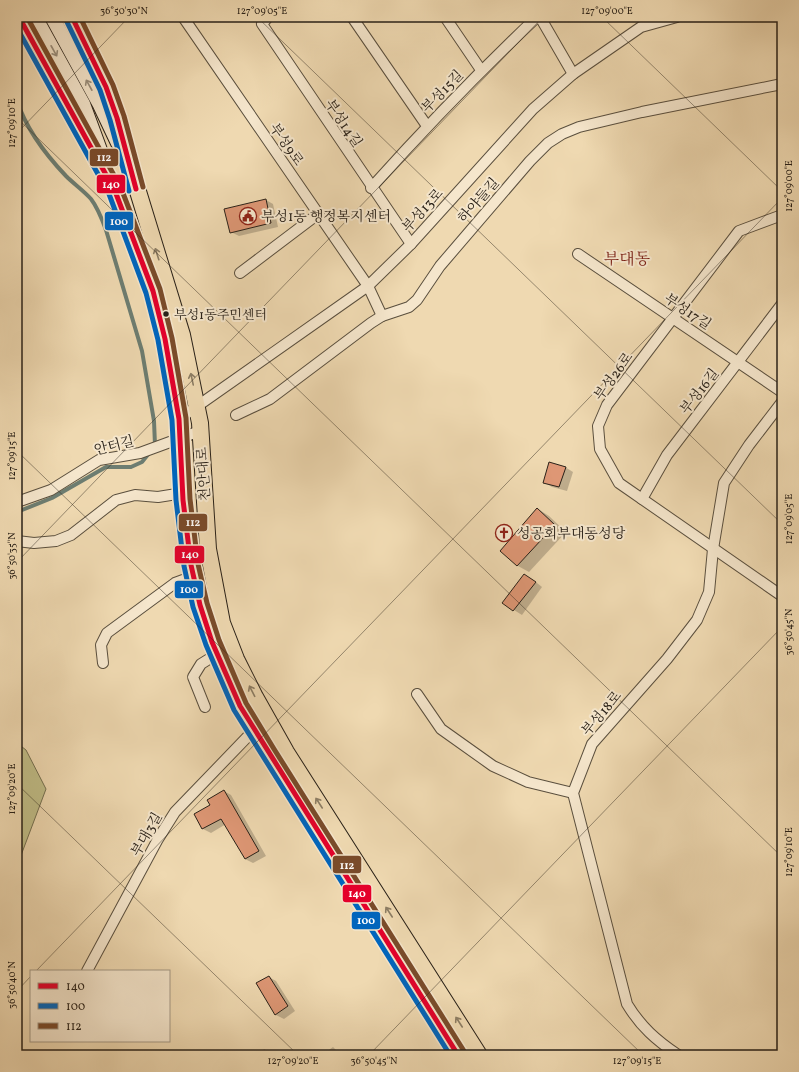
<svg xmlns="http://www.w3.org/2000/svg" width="799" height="1072" font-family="Vollkorn,'Noto Serif KR',serif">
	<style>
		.green { fill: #c0bd87; stroke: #746f50 }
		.shadow { fill: #0003 }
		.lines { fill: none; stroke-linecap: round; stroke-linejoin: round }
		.stream { stroke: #6d7d71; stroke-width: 4 }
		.building { fill: #de9775; stroke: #292118 }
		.street-casing { stroke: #5a4f3e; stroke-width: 12 }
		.secondary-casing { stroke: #292118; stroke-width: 16 }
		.primary-casing { stroke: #292118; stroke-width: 18 }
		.street { stroke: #f5e6cc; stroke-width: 10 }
		.secondary { stroke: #f5e6cc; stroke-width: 14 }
		.primary { stroke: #efd9b1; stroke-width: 16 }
		.bus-1-casing { stroke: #f5e6cc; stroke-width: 8 }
		.bus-2-casing { stroke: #f5e6cc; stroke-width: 8 }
		.bus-3-casing { stroke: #f5e6cc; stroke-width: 8 }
		.bus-1 { stroke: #e4002b; stroke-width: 5 }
		.bus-2 { stroke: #0065bd; stroke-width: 5 }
		.bus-3 { stroke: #7a4b2a; stroke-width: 5 }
		.oneway { stroke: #998d7b }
		.oneway2 { stroke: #8c7d64 }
		.ticks { fill: none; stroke: #292118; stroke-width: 1; stroke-opacity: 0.45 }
		.bus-dot { fill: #292118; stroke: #f5e6cc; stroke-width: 1.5 }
		.labels { text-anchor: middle; stroke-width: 4; stroke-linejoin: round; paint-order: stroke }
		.bus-label { font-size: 13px; fill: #292118; stroke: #f5e6cc; text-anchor: start }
		.street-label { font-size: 14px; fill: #292118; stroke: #f5e6cc }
		.poi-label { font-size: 14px; fill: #292118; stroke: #f5e6cc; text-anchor: start }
		.quarter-label { font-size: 16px; fill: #7a1f14; stroke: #f5e6cc }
		.line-badge { stroke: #f5e6cc; stroke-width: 1.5 }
		.badge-label { font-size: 11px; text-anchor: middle; font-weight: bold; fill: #fff }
		.neatline { fill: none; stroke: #292118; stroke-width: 1.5 }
		.ticks-label { font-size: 10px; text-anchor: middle; fill: #292118 }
	</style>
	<rect width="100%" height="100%" fill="#efd9b1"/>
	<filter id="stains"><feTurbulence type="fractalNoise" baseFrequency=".005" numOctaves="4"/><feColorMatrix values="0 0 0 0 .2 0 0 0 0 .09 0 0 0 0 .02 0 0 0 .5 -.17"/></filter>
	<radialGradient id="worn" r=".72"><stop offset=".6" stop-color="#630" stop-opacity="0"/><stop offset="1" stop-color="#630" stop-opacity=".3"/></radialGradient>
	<polygon class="green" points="17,743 26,750 46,789 17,866"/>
	<g class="shadow">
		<polygon points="266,200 273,204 278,227 239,236 231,232"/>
		<polygon points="565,467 573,472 567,491 552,487 544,482"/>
		<polygon points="538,509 549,516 566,532 529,572 518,566 501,551"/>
		<polygon points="532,579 542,587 522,615 503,603"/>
		<polygon points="224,791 231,795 266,856 253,863 245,859 226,824 211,833 203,829 195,815 212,805"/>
		<polygon points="269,977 276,981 295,1011 284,1019 276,1015 257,984"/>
		<polygon points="333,1047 341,1055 322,1055"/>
		<polygon points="264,1049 274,1055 259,1055"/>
	</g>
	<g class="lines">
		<g class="stream">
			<path d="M 17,101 C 26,128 46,155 66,176 C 74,184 84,191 91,199 C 98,208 102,219 106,230 L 142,351 L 154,421 L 155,445"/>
			<polyline points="17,512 52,498 106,467 131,467 142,462 150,452"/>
		</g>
	</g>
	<g class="building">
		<polygon points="266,199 271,223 230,233 224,209"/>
		<polygon points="549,462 566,467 559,487 543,483"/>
		<polygon points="537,508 555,525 517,566 500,551"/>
		<polygon points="524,574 536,582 513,611 502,603"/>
		<polygon points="224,790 259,851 245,859 221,819 202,829 194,814 210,805 207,800"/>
		<polygon points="269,976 288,1006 275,1015 256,983"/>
	</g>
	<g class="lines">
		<g class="street-casing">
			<g id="street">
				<polyline points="183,17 368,286 382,316"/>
				<polyline points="268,17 262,24 411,244"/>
				<polyline points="352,17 427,126"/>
				<polyline points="445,17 481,70"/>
				<polyline points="540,17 573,74"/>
				<path d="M 371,188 C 424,129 479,72 537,17"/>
				<polyline points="782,215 739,231 607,405 598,426 600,449 619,483 782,596"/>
				<polyline points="578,254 782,392"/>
				<polyline points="240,273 318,214"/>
				<polyline points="236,415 270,399 371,323 382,316 409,307 417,300 440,266 530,161 548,143 562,134 579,127 642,112 782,84"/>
				<polyline points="179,419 368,286 411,244 533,109 573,74 641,27 677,17"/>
				<polyline points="642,499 667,455 782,304"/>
				<polyline points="17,502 51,490 99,460 140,453 200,431"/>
				<polyline points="17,541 34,543 56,541 71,535 116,500 135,495 158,497 183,493"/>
				<polyline points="103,663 101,645 107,633 175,583 194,576"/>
				<polyline points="417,694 441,729 493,766 528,782 573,793"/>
				<polyline points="205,707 193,677 201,664 217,654"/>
				<polyline points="87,971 158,839 175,812 254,730"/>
				<path d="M 678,1055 C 656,1040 641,1027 627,1004 L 573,793 L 592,744 L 667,659 L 697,620 L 709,592 L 713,549 L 724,483 L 749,445 L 782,402"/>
			</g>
		</g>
		<g class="secondary-casing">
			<g id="secondary">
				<polyline points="35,17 83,104 104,161"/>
				<polyline points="52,17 100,105 118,143"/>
			</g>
		</g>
		<g class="primary-casing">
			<g id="primary">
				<polyline points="19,17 115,191 153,291 165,339 179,419 183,500 191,565 200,605 212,642 240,706 268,753 458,1055"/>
				<polyline points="72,17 106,87 182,335 200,423 208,549 222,623 236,659 255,697 286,752 479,1055"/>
			</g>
		</g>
		<use href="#street" class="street"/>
		<use href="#secondary" class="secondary"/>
		<use href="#primary" class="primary"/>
		<g class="bus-1-casing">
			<g id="bus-1">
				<polyline points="19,17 115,191 153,291 165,339 179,419 183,500 191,565 200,605 212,642 240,706 458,1055"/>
				<polyline points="72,17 106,87 117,118 136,189"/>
			</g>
		</g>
		<g class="bus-2-casing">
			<g id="bus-2">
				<polyline points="66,20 100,90 110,120 129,191"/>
				<polyline points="17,28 109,194 146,293 158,340 172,420 176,500 184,566 193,607 206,645 234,710 450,1055"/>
			</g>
		</g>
		<g class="bus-3-casing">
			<g id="bus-3">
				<polyline points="27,17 121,188 160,289 172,338 186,418 190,499 198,564 207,603 219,640 246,703 274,749 464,1051"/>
				<polyline points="80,17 113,85 124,116 143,187"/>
			</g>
		</g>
		<use href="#bus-1" class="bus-1"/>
		<use href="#bus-2" class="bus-2"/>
		<use href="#bus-3" class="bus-3"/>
	</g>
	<defs><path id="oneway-shaft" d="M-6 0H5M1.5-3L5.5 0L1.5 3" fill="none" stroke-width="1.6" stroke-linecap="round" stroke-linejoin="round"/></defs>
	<g class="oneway">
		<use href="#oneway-shaft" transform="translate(54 51) rotate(61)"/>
		<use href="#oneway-shaft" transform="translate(89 85) rotate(-119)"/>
	</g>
	<g class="oneway2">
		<use href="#oneway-shaft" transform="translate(157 254) rotate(-108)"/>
		<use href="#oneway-shaft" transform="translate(192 379) rotate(-102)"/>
		<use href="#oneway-shaft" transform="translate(252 691) rotate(-117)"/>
		<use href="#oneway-shaft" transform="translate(319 803) rotate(-123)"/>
		<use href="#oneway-shaft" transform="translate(389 912) rotate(-123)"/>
		<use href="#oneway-shaft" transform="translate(459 1022) rotate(-123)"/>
	</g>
	<path class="ticks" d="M 257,17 L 782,524M 602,17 L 782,191M 17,118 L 782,857M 17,133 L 129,17M 17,451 L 643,1055M 17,562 L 543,17M 17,784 L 298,1055M 36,971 L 782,198M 17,991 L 31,976M 369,1055 L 782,627"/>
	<defs>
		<g id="civic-ring" transform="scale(0.9)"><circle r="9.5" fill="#f5e6cc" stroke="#8f2418" stroke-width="1.5"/><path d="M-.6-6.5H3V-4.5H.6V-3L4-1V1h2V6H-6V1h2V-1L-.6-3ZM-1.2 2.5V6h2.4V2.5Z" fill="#8f2418"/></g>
		<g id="church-ring" transform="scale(0.9)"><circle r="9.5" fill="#f5e6cc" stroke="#8f2418" stroke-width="1.5"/><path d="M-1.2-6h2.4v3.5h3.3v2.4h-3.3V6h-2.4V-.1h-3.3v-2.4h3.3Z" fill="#8f2418"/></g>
	</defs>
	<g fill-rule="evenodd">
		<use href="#civic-ring" x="248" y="216"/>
		<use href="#church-ring" x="504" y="533"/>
	</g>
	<circle class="bus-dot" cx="166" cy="314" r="3.5"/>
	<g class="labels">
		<g class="bus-label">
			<text x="174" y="319">부성1동주민센터</text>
		</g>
		<g class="street-label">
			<text transform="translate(442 91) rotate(-46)" y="5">부성15길</text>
			<text transform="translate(344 123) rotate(56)" y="5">부성14길</text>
			<text transform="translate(287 144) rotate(55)" y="5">부성9로</text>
			<text transform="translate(478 200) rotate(-49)" y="5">하야들길</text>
			<text transform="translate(422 210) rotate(-48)" y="5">부성13로</text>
			<text transform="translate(688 311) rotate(34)" y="5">부성17길</text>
			<text transform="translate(613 376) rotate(-54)" y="5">부성26로</text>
			<text transform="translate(699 391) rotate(-52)" y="5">부성16길</text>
			<text transform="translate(114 445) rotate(-14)" y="5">안터길</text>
			<text transform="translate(203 474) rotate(-94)" y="5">천안대로</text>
			<text transform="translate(601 713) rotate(-50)" y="5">부성18로</text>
			<text transform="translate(146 834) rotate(-60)" y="5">부대3길</text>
		</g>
		<g class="poi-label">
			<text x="261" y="221">부성1동 행정복지센터</text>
			<text x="517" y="538">성공회부대동성당</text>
		</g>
		<g class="quarter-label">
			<text x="627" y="264">부대동</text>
		</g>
	</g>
	<g class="line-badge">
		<rect x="89" y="148" width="30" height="19" rx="4" fill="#7a4b2a"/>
		<rect x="96" y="174" width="30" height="20" rx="4" fill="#e4002b"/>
		<rect x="104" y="211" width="30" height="20" rx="4" fill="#0065bd"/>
		<rect x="178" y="513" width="30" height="19" rx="4" fill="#7a4b2a"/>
		<rect x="174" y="545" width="31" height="19" rx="4" fill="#e4002b"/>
		<rect x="174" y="580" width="30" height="19" rx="4" fill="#0065bd"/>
		<rect x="332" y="855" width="30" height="19" rx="4" fill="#7a4b2a"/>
		<rect x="342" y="884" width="30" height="19" rx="4" fill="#e4002b"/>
		<rect x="351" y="911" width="30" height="19" rx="4" fill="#0065bd"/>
	</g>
	<g class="badge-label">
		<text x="104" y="161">112</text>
		<text x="111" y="188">140</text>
		<text x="119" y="225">100</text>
		<text x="193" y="526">112</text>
		<text x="190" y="558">140</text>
		<text x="189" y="593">100</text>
		<text x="347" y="869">112</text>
		<text x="357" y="897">140</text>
		<text x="366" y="924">100</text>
	</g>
	<rect width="799" height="1072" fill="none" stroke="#efd9b1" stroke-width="44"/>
	<rect x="30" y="970" width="140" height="72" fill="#f5e6cc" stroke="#a39784"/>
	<rect x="38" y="983" width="20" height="6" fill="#e4002b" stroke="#a39784"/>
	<text x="66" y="990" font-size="12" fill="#292118">140</text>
	<rect x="38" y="1003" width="20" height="6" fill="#0065bd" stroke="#a39784"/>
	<text x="66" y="1010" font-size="12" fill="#292118">100</text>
	<rect x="38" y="1023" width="20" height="6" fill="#7a4b2a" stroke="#a39784"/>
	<text x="66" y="1030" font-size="12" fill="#292118">112</text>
	<rect x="22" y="22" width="755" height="1028" class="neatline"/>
	<g class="ticks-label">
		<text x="124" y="14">36°50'30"N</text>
		<text x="262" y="14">127°09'05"E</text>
		<text x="607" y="14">127°09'00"E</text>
		<text transform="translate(11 123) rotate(-90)" y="4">127°09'10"E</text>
		<text transform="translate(788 186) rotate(-90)" y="4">127°09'00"E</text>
		<text transform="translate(11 456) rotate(-90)" y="4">127°09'15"E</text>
		<text transform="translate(788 519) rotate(-90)" y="4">127°09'05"E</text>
		<text transform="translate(11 556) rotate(-90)" y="4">36°50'35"N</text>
		<text transform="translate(788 632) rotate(-90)" y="4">36°50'45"N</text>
		<text transform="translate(11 789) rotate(-90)" y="4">127°09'20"E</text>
		<text transform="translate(788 852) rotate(-90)" y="4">127°09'10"E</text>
		<text transform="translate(11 985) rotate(-90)" y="4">36°50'40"N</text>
		<text x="293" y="1064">127°09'20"E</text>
		<text x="374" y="1064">36°50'45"N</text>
		<text x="637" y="1064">127°09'15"E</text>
	</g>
	<rect width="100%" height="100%" filter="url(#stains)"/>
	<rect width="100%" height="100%" fill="url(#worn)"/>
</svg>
